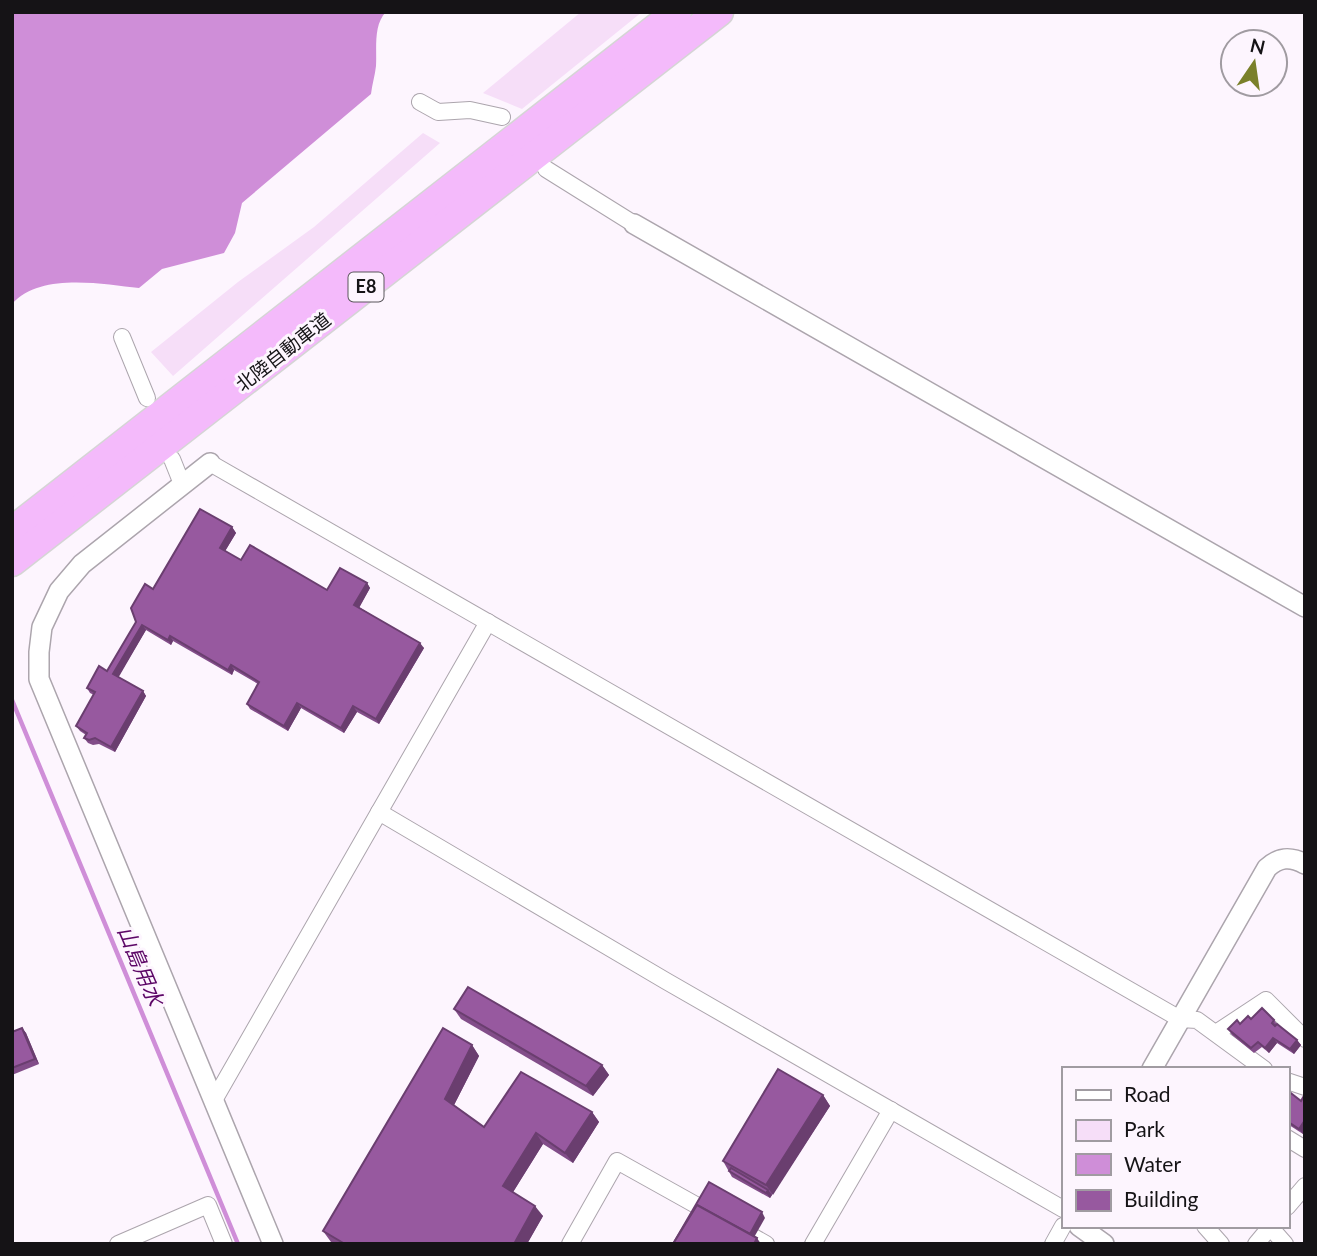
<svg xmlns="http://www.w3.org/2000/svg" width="1317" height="1256" font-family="Lato,'Noto Sans JP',sans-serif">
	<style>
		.green { fill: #f6def8 }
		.water { fill: #cf8ed8 }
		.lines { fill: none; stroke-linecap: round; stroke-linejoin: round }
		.stream { stroke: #cf8ed8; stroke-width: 4.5 }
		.minor-casing { stroke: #aca5ad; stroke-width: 18 }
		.tertiary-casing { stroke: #aca5ad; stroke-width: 22 }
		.motorway-casing { stroke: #d5d5d5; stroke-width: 31 }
		.minor { stroke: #fff; stroke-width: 16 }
		.tertiary { stroke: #fff; stroke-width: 19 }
		.motorway { stroke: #f4bafb; stroke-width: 28 }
		.wall { fill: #824d89 }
		.shaded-wall { fill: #6a3e6f }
		.building { fill: #97599f; stroke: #6a3e6f; stroke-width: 2 }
		.labels { text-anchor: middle; stroke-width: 6; stroke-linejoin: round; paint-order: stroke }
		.shield { fill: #fdf5fe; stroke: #5b575c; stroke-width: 2 }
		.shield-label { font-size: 18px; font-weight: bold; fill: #151316 }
		.street-label { font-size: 19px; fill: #151316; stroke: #fdf5fe }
		.water-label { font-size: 21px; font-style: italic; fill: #5c0666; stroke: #fdf5fe }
	</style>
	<rect width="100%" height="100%" fill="#fdf5fe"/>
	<g class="green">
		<polygon points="581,12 642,12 522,109 483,93"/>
		<polygon points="423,133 440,143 173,376 151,352 238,282 314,227"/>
	</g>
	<path class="water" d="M 12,12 L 386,12 C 373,25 377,49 376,66 C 375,75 372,85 371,94 L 242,203 L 235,233 L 224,253 L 162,269 L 139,288 C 102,284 40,272 12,304 Z"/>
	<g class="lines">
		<polyline class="stream" points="12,700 238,1244"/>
		<g class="minor-casing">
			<g id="minor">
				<polyline points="420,102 438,112 470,110 502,117"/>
				<polyline points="546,169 634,224"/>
				<polyline points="122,337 147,398"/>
				<polyline points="172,459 182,484"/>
				<polyline points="210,463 1180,1019 1197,1020 1264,1069"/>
				<polyline points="379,812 666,981 1063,1209"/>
				<polyline points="1216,1033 1266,1000 1305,1039"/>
				<polyline points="1287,1081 1305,1087"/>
				<polyline points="213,1102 488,622"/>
				<polyline points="1287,1138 1305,1149"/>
				<polyline points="1287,1207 1305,1186"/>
				<polyline points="1205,1226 1221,1244"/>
				<polyline points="1270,1227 1285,1244"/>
				<polyline points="741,1230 766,1244"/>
				<polyline points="118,1244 208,1205 224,1244"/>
				<polyline points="570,1244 617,1161 712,1214"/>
				<polyline points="813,1244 891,1110"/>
				<polyline points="1053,1244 1063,1226"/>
				<polyline points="1256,1244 1271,1226"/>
			</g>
		</g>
		<g class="tertiary-casing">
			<g id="tertiary">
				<polyline points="634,224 1305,607"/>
				<polyline points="210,463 82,564 59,591 42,627 39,652 39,679 273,1244"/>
				<path d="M 1152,1069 L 1267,868 C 1279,857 1290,856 1305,864"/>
				<polyline points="1079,1226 1104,1244"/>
			</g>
		</g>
		<g class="motorway-casing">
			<g id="motorway">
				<polyline points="12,531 677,12"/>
				<polyline points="12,562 719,12"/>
			</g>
		</g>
		<use href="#minor" class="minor"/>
		<use href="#tertiary" class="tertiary"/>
		<use href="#motorway" class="motorway"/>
	</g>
	<g class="wall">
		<polygon points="232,527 236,533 225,551 241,560 327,590 367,583 370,588 359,607 424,648 379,724 357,712 344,733 301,708 288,731 250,709 247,704 258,684 234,670 232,675 173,641 171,645 146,630 118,677 143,691 146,696 115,752 99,744 93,745 88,743 84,738 86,735 80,731 76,726 94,695 90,693 87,688 107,671 136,622 153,589"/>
		<polygon points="454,1009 602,1065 609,1075 593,1096 461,1019"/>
		<polygon points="1251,1019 1274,1020 1277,1024 1297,1040 1301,1045 1294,1054 1277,1043 1269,1053 1262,1047 1254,1053 1232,1035 1228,1029"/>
		<polygon points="22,1028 26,1033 39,1064 12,1075 12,1032"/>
		<polygon points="472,1045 479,1056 454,1105 484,1127 592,1112 599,1122 573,1163 543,1144 513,1192 543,1216 527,1244 334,1244 331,1242 323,1231"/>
		<polygon points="1287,1090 1301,1101 1303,1134 1289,1125 1287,1123"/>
		<polygon points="823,1095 830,1106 770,1198 732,1177 723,1161"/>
	</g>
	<g class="shaded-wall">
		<polygon points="232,527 236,533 224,553 220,548"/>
		<polygon points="367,583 370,588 358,610 354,605"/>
		<polygon points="142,625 146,630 117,680 113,674"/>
		<polygon points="170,636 173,641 171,645 168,640"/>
		<polygon points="420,643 424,648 379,724 376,719"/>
		<polygon points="231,665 234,670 232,675 228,670"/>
		<polygon points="143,691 146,696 115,752 111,747"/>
		<polygon points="297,703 301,708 288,731 284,726"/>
		<polygon points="353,706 357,712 344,733 341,728"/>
		<polygon points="22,1028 26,1033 39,1064 35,1059"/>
		<polygon points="1273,1038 1277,1043 1269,1053 1265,1048"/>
		<polygon points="1297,1040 1301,1045 1294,1054 1290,1049"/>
		<polygon points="472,1045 479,1056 452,1109 445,1099"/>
		<polygon points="602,1065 609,1075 593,1096 586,1086"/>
		<polygon points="823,1095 830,1106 773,1195 766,1185"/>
		<polygon points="592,1112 599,1122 573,1163 565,1153"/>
		<polygon points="1305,1120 1305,1131 1303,1134 1299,1129"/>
		<polygon points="536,1133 543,1144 510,1197 503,1186"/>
		<polygon points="768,1190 772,1195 770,1198 766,1193"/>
		<polygon points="535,1206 543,1216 527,1244 514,1244"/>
		<polygon points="762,1212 765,1218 752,1241 748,1236"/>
		<polygon points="757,1238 761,1244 754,1244"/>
	</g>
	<g class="building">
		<polygon points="200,509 232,527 220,548 241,560 250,545 327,590 340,568 367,583 354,605 420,643 376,719 353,706 341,728 297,703 284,726 247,704 259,682 231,665 228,670 170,636 168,640 142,625 113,674 143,691 111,747 95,738 89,740 84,738 87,733 76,726 95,692 87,688 99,666 107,671 136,622 131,608 145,584 153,589"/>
		<polygon points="468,987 602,1065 586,1086 454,1009"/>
		<polygon points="1262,1008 1274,1020 1272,1023 1275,1026 1277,1024 1297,1040 1290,1049 1273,1038 1265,1048 1258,1042 1251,1048 1228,1029 1237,1020 1240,1024 1248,1016 1251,1019"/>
		<polygon points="22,1028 35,1059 12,1068 12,1032"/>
		<polygon points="443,1028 472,1045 445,1099 484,1127 521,1072 592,1112 565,1153 536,1133 503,1186 535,1206 514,1244 345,1244 323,1231"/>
		<polygon points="778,1069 823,1095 766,1185 723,1161"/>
		<polygon points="1287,1090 1301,1101 1305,1094 1305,1120 1299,1129 1287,1121"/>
		<polygon points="731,1168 768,1190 766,1193 729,1171"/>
		<polygon points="709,1182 762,1212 750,1234 697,1205 673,1244"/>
		<polygon points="697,1205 757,1238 754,1244 673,1244"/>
	</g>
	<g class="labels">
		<rect class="shield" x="348.5" y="272.5" width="35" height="29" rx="5"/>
		<g class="shield-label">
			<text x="366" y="293">E8</text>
		</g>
		<g class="street-label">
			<text transform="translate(283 352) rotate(-38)" y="7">北陸自動車道</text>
		</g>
		<g class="water-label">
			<text transform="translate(140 966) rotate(67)" y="7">山島用水</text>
		</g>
	</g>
	<rect width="1317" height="1256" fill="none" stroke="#151316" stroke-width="28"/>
	<rect x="1062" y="1067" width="228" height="161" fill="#fdf5fe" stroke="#a09ba1" stroke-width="2"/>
	<rect x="1076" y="1090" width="35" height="10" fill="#ffffff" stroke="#a09ba1" stroke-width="2"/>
	<text x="1124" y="1102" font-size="21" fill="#151316">Road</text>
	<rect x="1076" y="1120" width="35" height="21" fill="#f6def8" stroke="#a09ba1" stroke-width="2"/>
	<text x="1124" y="1137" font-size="21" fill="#151316">Park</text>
	<rect x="1076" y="1154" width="35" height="21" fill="#cf8ed8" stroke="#a09ba1" stroke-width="2"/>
	<text x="1124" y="1172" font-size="21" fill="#151316">Water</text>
	<rect x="1076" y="1190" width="35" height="21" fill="#97599f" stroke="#a09ba1" stroke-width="2"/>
	<text x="1124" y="1207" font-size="21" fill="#151316">Building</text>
	<g transform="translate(1254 63) rotate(13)"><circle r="33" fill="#fdf5fe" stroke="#a09ba1" stroke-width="2"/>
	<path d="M0-5L12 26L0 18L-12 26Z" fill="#7a802a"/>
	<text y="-10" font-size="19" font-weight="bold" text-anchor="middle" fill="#151316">N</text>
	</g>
</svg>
